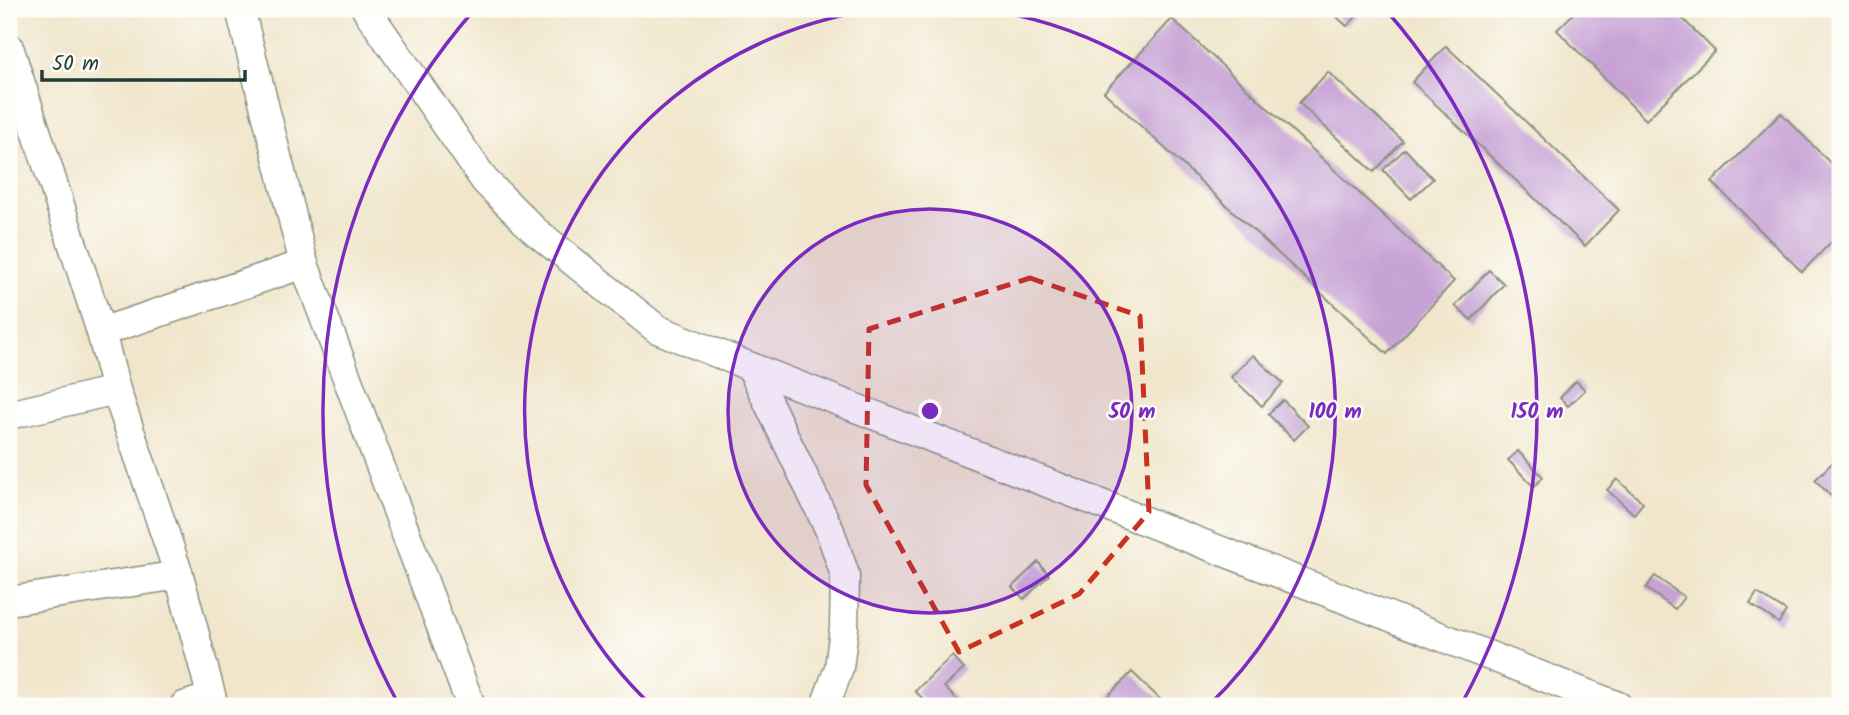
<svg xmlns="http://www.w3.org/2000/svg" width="1849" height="715" font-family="Kalam,sans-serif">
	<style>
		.building { fill: #c6a2d5 }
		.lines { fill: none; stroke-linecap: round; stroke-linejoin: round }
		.minor-casing { stroke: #889280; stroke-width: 31 }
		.minor { stroke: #fff; stroke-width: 28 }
		.marked { fill: none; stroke: #c8321e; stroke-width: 5; stroke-dasharray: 14 9; stroke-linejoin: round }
		.ring { fill: none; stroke: #7b2cbf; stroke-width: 3.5 }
		.centre { fill: #7b2cbf; stroke: #fdfcf7; stroke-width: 3.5 }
		.ring-label { font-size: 21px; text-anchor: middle; font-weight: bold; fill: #7b2cbf; stroke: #fdfcf7; stroke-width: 5; stroke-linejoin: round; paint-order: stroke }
	</style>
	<rect width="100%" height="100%" fill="#fdfcf7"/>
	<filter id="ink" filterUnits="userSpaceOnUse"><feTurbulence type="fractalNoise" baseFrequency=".0143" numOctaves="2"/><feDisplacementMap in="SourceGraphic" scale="14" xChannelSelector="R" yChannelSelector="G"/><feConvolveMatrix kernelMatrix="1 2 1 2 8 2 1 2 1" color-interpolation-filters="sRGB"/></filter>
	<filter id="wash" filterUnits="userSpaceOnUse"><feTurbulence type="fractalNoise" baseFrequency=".00686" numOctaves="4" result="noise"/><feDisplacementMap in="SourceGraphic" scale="28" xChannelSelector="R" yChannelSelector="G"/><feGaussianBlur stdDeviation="1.57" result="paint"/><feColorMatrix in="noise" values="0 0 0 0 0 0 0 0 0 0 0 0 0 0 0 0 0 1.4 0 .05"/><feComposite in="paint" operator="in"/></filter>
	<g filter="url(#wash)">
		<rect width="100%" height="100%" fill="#f1e6cc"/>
		<g id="blocks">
			<g class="building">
				<polygon points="1328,9 1364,9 1347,26"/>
				<polygon points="1578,9 1673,9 1715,51 1646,120 1557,30"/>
				<polygon points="1172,19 1454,281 1387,354 1104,92"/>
				<polygon points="1446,46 1619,210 1585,246 1412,82"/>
				<polygon points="1328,72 1403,141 1374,172 1299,103"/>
				<polygon points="1781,113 1840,173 1840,233 1802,272 1712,182"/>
				<polygon points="1405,149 1433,179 1411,199 1383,170"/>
				<polygon points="1489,270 1504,284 1471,320 1455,306"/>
				<polygon points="1253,355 1283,383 1262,406 1231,377"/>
				<polygon points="1576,381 1585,390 1568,406 1560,398"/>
				<polygon points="1283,400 1308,426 1294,440 1268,414"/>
				<polygon points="1518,451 1543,477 1534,487 1508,460"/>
				<polygon points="1840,455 1840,505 1815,480"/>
				<polygon points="1617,479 1643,503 1634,514 1607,490"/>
				<polygon points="1038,562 1049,575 1024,599 1012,587"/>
				<polygon points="1655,576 1684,597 1675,609 1646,588"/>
				<polygon points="1757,593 1786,611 1779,623 1750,604"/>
				<polygon points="952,656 964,669 944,687 963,706 930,706 915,691"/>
				<polygon points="1132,672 1167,706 1103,706 1100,704"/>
			</g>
		</g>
	</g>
	<g filter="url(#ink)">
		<use href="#blocks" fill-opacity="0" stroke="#889280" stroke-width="2"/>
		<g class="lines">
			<g class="minor-casing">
				<g id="minor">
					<polyline points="240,9 304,264 471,706"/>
					<polyline points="366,9 485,181 534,230 657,329 751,367 1618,706"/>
					<polyline points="9,47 101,332 116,390 179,575 214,706"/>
					<polyline points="101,332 304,264"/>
					<polyline points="751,367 830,531 845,575 844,628 839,668 825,706"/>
					<polyline points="9,415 116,390"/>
					<polyline points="9,601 179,575"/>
					<polyline points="184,706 211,697"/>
				</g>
			</g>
			<use href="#minor" class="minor"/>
		</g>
	</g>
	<path class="marked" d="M 1030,278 L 1140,316 L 1149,512 L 1079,594 L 959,652 L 866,485 L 869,329 Z"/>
	<circle cx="930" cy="411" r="202" fill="#7b2cbf" fill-opacity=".12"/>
	<g class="ring">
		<circle cx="930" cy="411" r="202"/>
		<path d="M651 705A405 405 0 0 1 881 9M979 9A405 405 0 0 1 1209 705"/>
		<path d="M399 705A607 607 0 0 1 475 9M1385 9A607 607 0 0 1 1461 705"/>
	</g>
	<circle cx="930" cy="411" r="10" class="centre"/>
	<g class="ring-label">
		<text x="1132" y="418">50 m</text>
		<text x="1335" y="418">100 m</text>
		<text x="1537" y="418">150 m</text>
	</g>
	<rect width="1849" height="715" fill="none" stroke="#fdfcf7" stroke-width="35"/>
	<path d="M42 70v10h203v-10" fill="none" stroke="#1f3d34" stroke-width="3.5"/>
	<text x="52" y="70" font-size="21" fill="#1f3d34" stroke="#fdfcf7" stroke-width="5" paint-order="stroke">50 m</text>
</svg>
